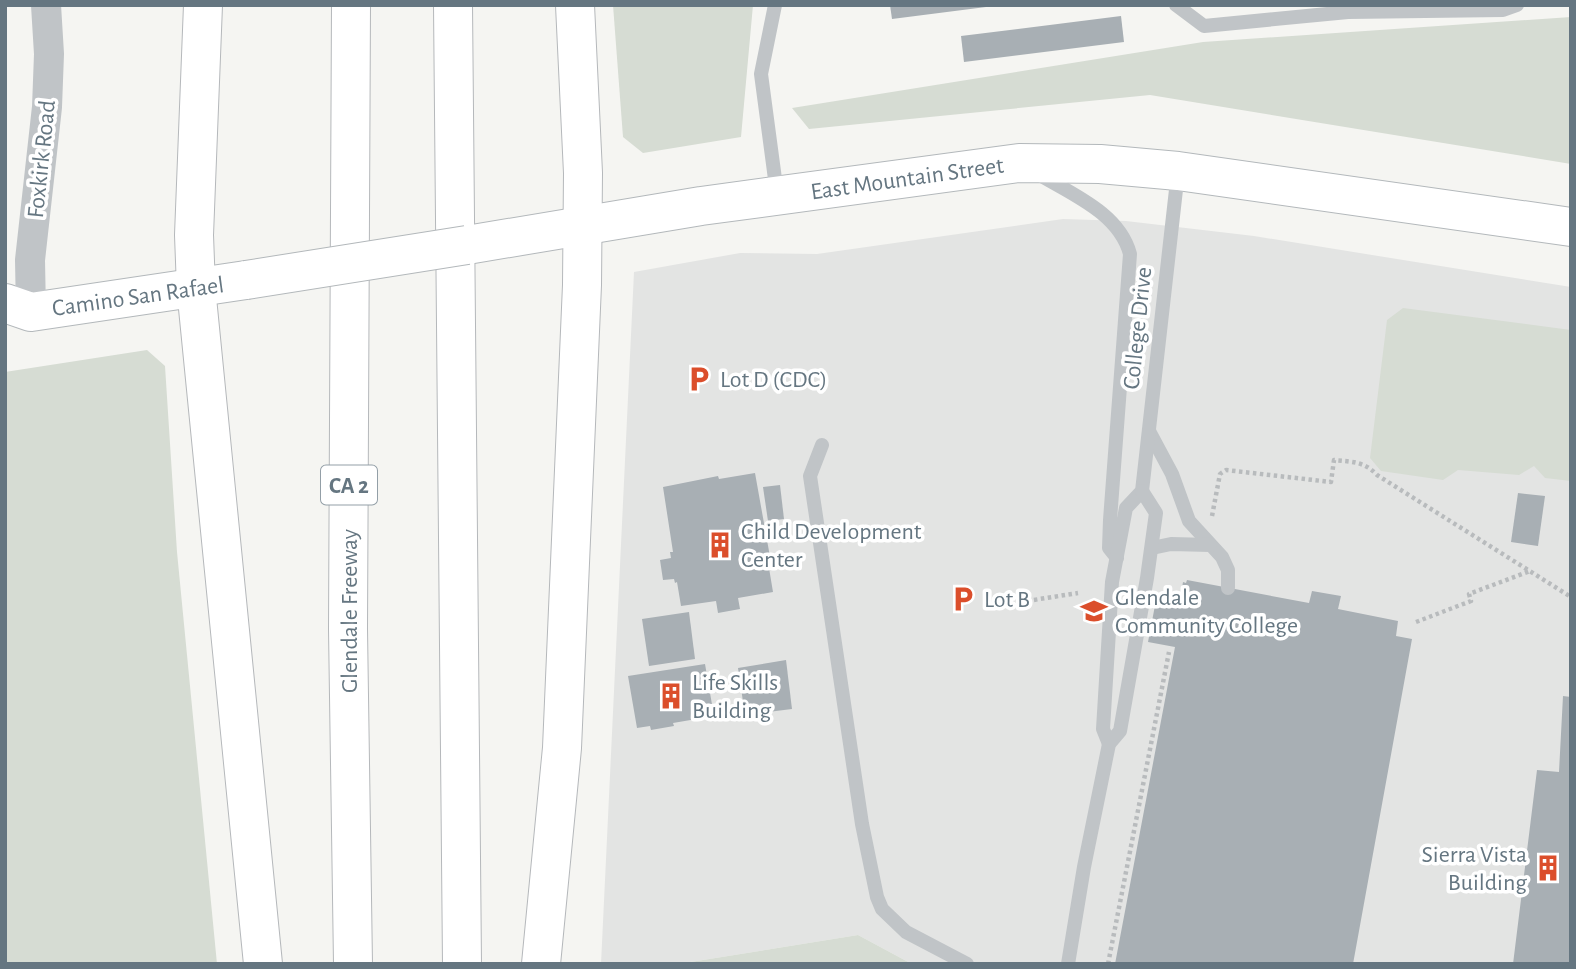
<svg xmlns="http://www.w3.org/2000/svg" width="1576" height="969" font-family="'Alegreya Sans',sans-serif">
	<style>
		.built { fill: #e3e4e3 }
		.green { fill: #d6dcd3 }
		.building { fill: #a8afb4 }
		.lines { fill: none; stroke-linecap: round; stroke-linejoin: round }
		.secondary-casing { stroke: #b3b8bb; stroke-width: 40 }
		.highway-casing { stroke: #b5b8bb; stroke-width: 40 }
		.path { stroke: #b8bbbd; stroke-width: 4.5; stroke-dasharray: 3.5 3.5; stroke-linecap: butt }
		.lane { stroke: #c0c4c7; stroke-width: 14 }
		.street { stroke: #c0c4c7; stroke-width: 30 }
		.secondary { stroke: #fff; stroke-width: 38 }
		.highway { stroke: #fff; stroke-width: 38 }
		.secondary-bridge-casing { stroke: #b3b8bb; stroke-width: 40; stroke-linecap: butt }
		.secondary-bridge { stroke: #fff; stroke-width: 38 }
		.labels { text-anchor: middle; stroke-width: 7; stroke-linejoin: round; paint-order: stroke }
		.shield { fill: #fff; stroke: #939fa7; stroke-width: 2 }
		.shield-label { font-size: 23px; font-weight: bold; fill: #657681 }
		.street-label { font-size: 24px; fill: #657681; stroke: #fff }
		.poi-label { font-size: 24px; fill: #657681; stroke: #fff; text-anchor: start }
	</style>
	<rect width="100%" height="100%" fill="#f5f5f2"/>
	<polygon class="built" points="1063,219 1126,221 1254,236 1571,287 1571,964 912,964 858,935 678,964 601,964 634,272 740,253 817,254"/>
	<g class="green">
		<polygon points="613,5 753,5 741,137 643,153 623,137"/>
		<polygon points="1571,17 1571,164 1150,95 809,129 792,108 1203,42"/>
		<polygon points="1403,308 1571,330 1571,481 1545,478 1534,466 1519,475 1458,470 1443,480 1381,471 1370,458 1387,320"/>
		<polygon points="147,350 165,366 177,552 217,964 5,964 5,372"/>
		<polygon points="858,935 912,964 678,964"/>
	</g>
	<g class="building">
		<polygon points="890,5 986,5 986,7 892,19"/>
		<polygon points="1121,16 1124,42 964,62 961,36"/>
		<polygon points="755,473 772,568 769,568 773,592 738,598 740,609 718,613 716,601 681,606 677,582 675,583 674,579 663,580 660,560 671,558 670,552 673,552 663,487 718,476 719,479"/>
		<polygon points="780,485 784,519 768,521 763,487"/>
		<polygon points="1518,493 1545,496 1538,546 1511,542"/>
		<polygon points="1187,580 1309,603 1312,591 1341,596 1338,609 1398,621 1396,636 1412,639 1353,964 1115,964 1175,647 1148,642 1157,595 1180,599 1183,582 1186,583"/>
		<polygon points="689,612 695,659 649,666 642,619"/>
		<polygon points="786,660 792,709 745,715 738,668"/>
		<polygon points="705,664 714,716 673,723 674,726 651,730 650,726 637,728 628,676"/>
		<polygon points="1563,696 1571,697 1571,964 1513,964 1537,770 1559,772"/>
	</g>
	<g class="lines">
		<g class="secondary-casing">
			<g id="secondary">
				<polyline points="467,245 701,206 1019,163 1100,164 1178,171 1571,227"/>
				<polyline points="5,303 31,312 246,280"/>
			</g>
		</g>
		<g class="highway-casing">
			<g id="highway">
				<polyline points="203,5 194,235 196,288 263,964"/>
				<polyline points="351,5 348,629 353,964"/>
				<polyline points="453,5 462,964"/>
				<polyline points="541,964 562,748 582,285 583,173 575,5"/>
			</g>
		</g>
		<g class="path">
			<path d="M 1212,516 L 1220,474 L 1226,470 L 1331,482 L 1334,460 C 1352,462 1364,461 1377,475 L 1571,597"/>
			<polyline points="1027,601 1078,593"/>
			<polyline points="1416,622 1471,601 1469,594 1530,571"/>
			<polyline points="1108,964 1169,652"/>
		</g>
		<g class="lane">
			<polyline points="775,5 761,74 777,194"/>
			<polyline points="1176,5 1204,26 1348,12 1503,10 1517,5"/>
			<path d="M 1035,172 C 1069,193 1119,212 1130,254 L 1110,520 L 1109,548 L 1117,558"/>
			<polyline points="1149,431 1172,474 1189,521 1222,557 1228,570 1228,588"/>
			<polyline points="822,445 810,476 862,824 877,897 882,909 906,932 967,964"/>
			<polyline points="1152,548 1171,544 1210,545"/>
			<polyline points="1109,744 1103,729 1112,582 1126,508 1142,491 1178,172"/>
			<polyline points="1068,964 1084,867 1109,744 1120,731 1147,578 1156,513 1142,491"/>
		</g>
		<polyline class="street" points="31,312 30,260 47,107 49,54 46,5"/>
		<use href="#secondary" class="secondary"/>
		<use href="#highway" class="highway"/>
		<g class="secondary-bridge-casing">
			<polyline id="secondary-bridge" points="246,280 467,245"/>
		</g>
		<use href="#secondary-bridge" class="secondary-bridge"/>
	</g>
	<defs>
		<g id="parking-bare" transform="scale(2.1)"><path d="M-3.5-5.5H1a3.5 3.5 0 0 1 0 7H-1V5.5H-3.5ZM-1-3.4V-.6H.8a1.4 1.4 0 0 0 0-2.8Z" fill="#db4e2b" stroke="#fff" stroke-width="2.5" paint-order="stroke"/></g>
		<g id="building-bare" transform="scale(2.1)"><path d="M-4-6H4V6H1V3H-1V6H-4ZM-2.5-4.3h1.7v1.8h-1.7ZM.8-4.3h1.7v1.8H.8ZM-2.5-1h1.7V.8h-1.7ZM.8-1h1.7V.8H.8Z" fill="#db4e2b" stroke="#fff" stroke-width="2.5" paint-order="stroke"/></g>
		<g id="university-bare" transform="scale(2.1)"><path d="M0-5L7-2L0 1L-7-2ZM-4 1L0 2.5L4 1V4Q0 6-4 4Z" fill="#db4e2b" stroke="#fff" stroke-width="2.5" paint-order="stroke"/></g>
	</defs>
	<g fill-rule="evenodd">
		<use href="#parking-bare" x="699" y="379"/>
		<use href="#building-bare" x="720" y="545"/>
		<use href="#parking-bare" x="963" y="599"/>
		<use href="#university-bare" x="1094" y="611"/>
		<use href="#building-bare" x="671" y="696"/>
		<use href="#building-bare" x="1548" y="868"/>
	</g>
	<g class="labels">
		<rect class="shield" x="321" y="465.5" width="56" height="39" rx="5"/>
		<g class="shield-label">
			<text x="349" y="493">CA 2</text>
		</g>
		<g class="street-label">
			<text transform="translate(41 159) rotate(-84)" y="8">Foxkirk Road</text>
			<text transform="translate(907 178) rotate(-8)" y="8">East Mountain Street</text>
			<text transform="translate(138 296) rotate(-8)" y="8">Camino San Rafael</text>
			<text transform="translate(1137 328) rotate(-84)" y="8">College Drive</text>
			<text transform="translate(349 611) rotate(-90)" y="8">Glendale Freeway</text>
		</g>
		<g class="poi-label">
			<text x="720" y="387">Lot D (CDC)</text>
			<text x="741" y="539">Child Development<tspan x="741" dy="28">Center</tspan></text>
			<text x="1115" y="605">Glendale<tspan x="1115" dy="28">Community College</tspan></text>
			<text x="984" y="607">Lot B</text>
			<text x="692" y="690">Life Skills<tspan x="692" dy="28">Building</tspan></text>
			<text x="1527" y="862" text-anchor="end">Sierra Vista<tspan x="1527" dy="28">Building</tspan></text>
		</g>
	</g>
	<rect width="1576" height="969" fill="none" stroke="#657681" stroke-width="14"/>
</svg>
